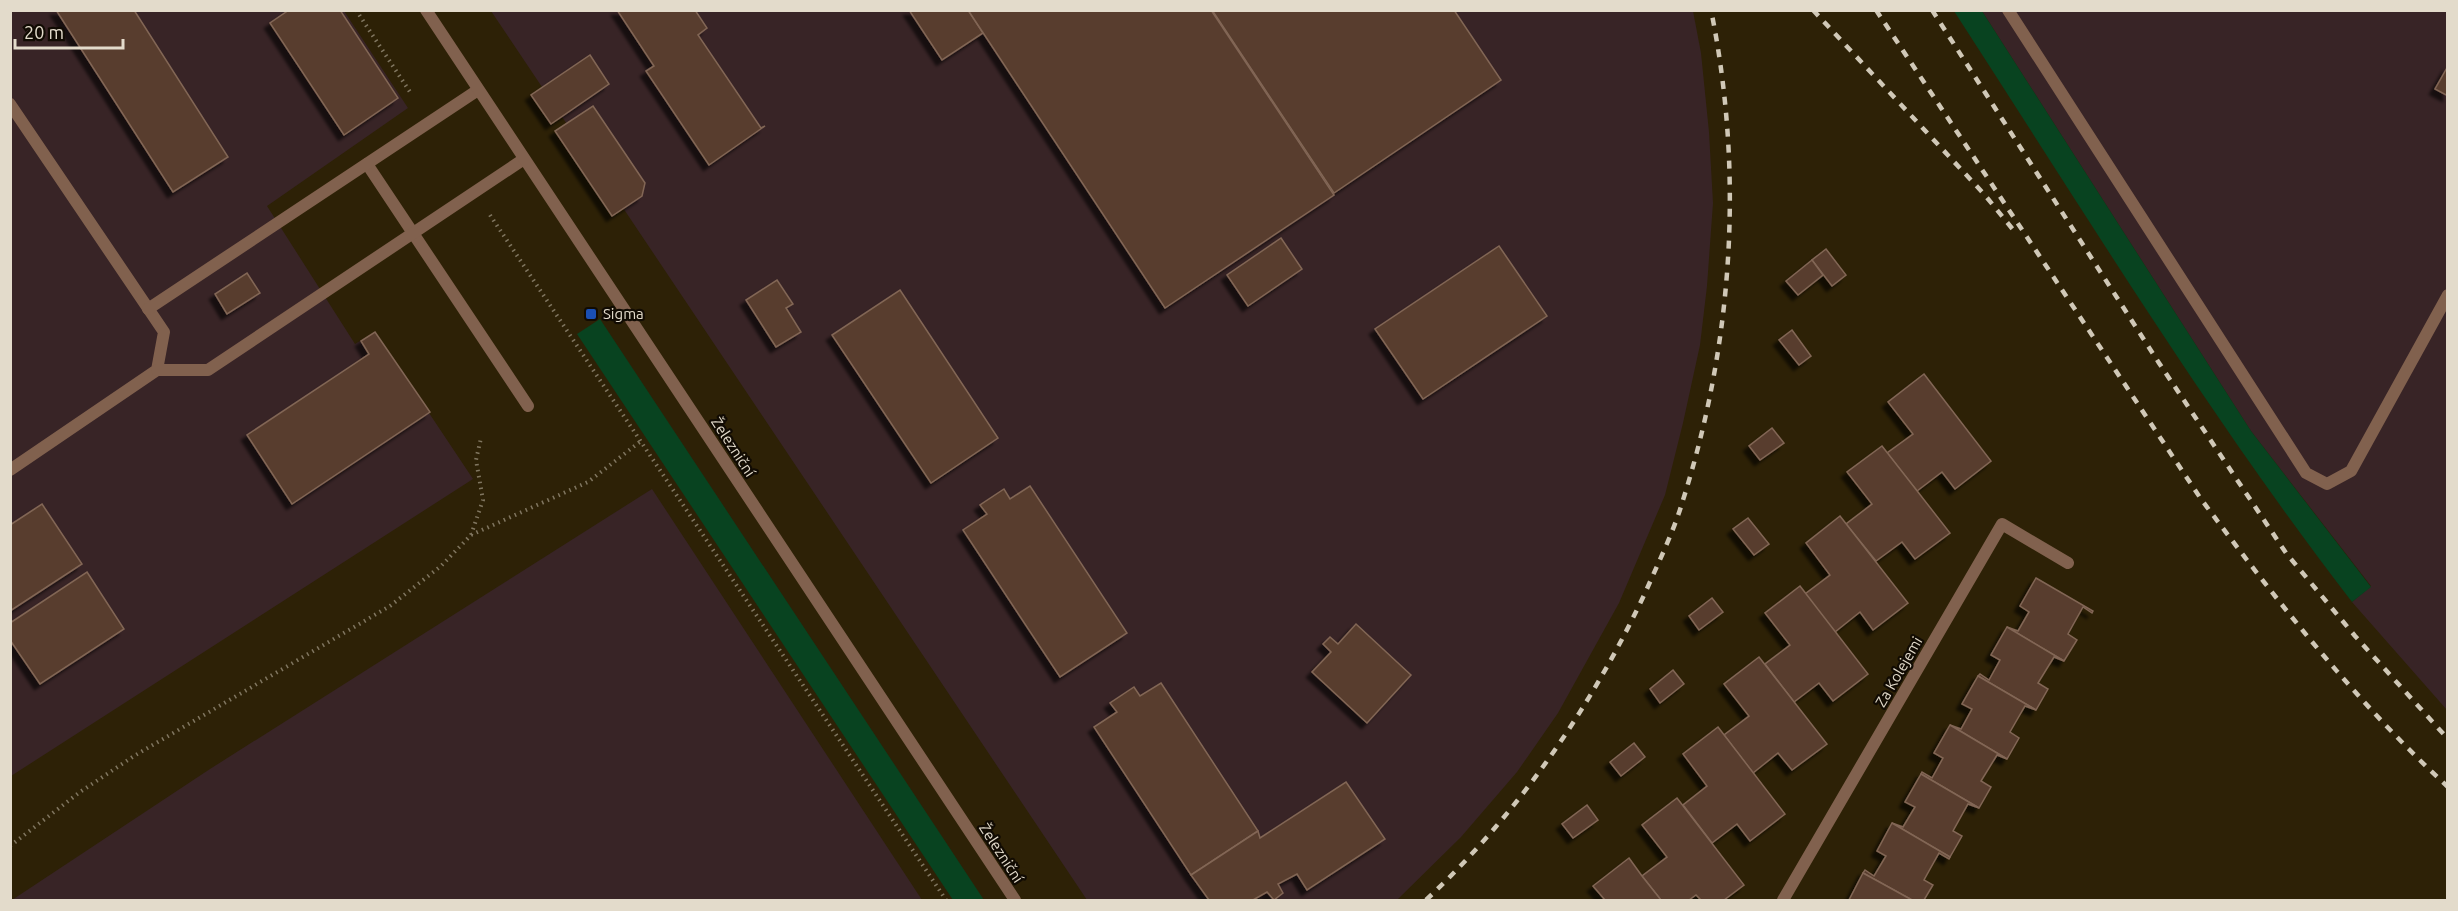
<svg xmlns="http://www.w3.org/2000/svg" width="2458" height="911" font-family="Ubuntu,sans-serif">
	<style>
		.industrial { fill: #382426 }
		.green { fill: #084320 }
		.building { fill: #583e2e; stroke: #826655; stroke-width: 1.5; filter: url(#shadow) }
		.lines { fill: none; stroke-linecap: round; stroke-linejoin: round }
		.path { stroke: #807660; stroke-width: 4; stroke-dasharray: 1.5 4.5; stroke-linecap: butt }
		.lane { stroke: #81614e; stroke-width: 12 }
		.street { stroke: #81614e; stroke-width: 12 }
		.rail { stroke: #d0c8b7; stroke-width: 4.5; stroke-dasharray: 8 8; stroke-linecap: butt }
		.transit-dot { fill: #1a4fb4; stroke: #110b03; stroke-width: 2 }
		.labels { text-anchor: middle; stroke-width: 4.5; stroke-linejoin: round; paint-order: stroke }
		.poi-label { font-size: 15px; fill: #e3dbcb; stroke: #110b03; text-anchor: start }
		.street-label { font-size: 15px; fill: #e3dbcb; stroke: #110b03 }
	</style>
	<defs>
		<filter id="shadow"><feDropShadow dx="-5.5" dy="5.5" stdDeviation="1.5" flood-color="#0009"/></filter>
	</defs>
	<rect width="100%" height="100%" fill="#2d2106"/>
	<g class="industrial">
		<polygon points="11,11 344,11 408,108 267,206 355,344 375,332 473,479 11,776"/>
		<polygon points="491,11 1693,11 1701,53 1709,132 1713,203 1707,286 1700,345 1683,423 1665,495 1619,603 1558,713 1517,772 1461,837 1397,900 1087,900"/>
		<polygon points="1982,11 2447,11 2447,710 2352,602 2371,586 2251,431"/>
		<polygon points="652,489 922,900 12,900 210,769"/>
	</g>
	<g class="green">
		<path d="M 1954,11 L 1982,11 L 2251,431 L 2371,587 L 2352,602 C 2207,414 2083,210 1954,11 Z"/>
		<polygon points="600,319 984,900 953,900 577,334"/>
	</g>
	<g class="building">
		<polygon points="56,10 134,10 228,157 173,192"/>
		<polygon points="289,10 340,10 398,98 344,135 270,23"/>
		<polygon points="617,10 695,10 707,28 698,35 761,128 765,126 709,165 646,71 654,66"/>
		<polygon points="909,10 968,10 983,33 942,60"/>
		<polygon points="968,10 1211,10 1334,195 1165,308"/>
		<polygon points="1212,10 1454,10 1501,80 1334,193"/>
		<polygon points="590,55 609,84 551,124 531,95"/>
		<polygon points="2448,66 2448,96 2435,89"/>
		<polygon points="593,106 645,183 642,196 612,216 555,131"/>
		<polygon points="1281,238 1302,269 1248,306 1227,275"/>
		<polygon points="1499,246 1547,316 1423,399 1375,329"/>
		<polygon points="1826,249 1846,275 1832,286 1812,260"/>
		<polygon points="1812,260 1823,275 1798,295 1786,281"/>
		<polygon points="247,273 260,293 227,314 215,294"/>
		<polygon points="777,280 793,304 786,308 801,332 776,347 746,300"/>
		<polygon points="900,290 998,438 931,483 832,335"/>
		<polygon points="1792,330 1811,356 1799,365 1779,340"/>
		<polygon points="375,332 430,412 292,504 247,435 369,354 361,341"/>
		<polygon points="1924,374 1991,461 1955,489 1942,472 1917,491 1887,453 1913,434 1888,402"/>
		<polygon points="1772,428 1784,443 1760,460 1749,446"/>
		<polygon points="1882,446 1950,533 1915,559 1902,542 1876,561 1846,524 1872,504 1847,472"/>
		<polygon points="1030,486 1127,633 1060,677 963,530 987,514 980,505 1004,489 1010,499"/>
		<polygon points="42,504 82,564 10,611 10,525"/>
		<polygon points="1840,516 1908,603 1873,630 1860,612 1835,632 1805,594 1830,575 1806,543"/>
		<polygon points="1748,518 1769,544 1754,555 1733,529"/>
		<polygon points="87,572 124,629 40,684 10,640 10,623"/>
		<polygon points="2036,578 2093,611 2092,613 2083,607 2068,634 2077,640 2064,661 2007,627 2018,631 2029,612 2020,606"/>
		<polygon points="1800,586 1868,674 1833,701 1819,683 1794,702 1765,664 1790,645 1765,613"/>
		<polygon points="1712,598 1723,612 1699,630 1689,616"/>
		<polygon points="1356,624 1411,675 1367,723 1312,672 1331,652 1323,644 1330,637 1338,644"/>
		<polygon points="2007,627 2064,661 2054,657 2038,683 2048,689 2036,710 1978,676 1980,674 1989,680 2000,660 1991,655"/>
		<polygon points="1759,657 1827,744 1792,770 1778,753 1753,773 1724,735 1749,716 1724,684"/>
		<polygon points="1673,670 1684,684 1660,703 1650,689"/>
		<polygon points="1978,676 2036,710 2025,706 2010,732 2019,738 2007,759 1950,725 1961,729 1972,709 1962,704"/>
		<polygon points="1161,683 1258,831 1191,875 1094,727 1117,712 1110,703 1134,687 1140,696"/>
		<polygon points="1950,725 2007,759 1997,755 1981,781 1991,787 1979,808 1921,774 1922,772 1932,778 1943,758 1934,753"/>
		<polygon points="1718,727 1785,814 1750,841 1737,824 1712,843 1683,805 1707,786 1683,754"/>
		<polygon points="1634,743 1645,757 1621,776 1610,762"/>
		<polygon points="1921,774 1979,808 1968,804 1953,831 1962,836 1950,857 1892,823 1903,827 1915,807 1905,802"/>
		<polygon points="1346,782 1385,839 1307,890 1297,874 1278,884 1283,893 1274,900 1267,892 1253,900 1209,900 1191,875 1258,831 1260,838"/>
		<polygon points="1677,798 1744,885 1724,900 1701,900 1696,895 1689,900 1661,900 1642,876 1667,857 1642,825"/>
		<polygon points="1587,805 1598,820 1573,838 1562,824"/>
		<polygon points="1892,823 1950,857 1949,859 1939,853 1924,880 1933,885 1924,900 1912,900 1863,873 1865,870 1874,876 1886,856 1877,851"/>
		<polygon points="1629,858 1642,876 1661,900 1605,900 1593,886"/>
		<polygon points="1863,873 1912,900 1849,900"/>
	</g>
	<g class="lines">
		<g class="path">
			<polyline points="356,10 410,92"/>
			<polyline points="490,215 946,900"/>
			<polyline points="471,535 588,482 641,441"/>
			<polyline points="10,846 80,792 134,756 390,606 441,566 471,535 483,500 476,460 481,438"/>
		</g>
		<g class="lane">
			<polyline points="2008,10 2306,473 2327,484 2351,471 2448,295"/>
			<polyline points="10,104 164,332 157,370 10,470"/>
			<polyline points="367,164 528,406"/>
			<polyline points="148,309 478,90"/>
			<polyline points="157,370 208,370 524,159"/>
		</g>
		<g class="street">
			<polyline points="426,10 1015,900"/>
			<polyline points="1783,900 2002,524 2068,563"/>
		</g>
		<g class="rail">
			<polyline points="1813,10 1984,194 2015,232"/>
			<path d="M 1876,10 L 2201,499 C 2276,600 2355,701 2448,787"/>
			<polyline points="1932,10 2159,363 2286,553 2355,636 2448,739"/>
			<path d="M 1426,900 C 1519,813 1592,706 1646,591 C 1659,561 1674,531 1683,500 C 1733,342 1744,172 1711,10"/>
		</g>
	</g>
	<rect class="transit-dot" x="585" y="308" width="12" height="12" rx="3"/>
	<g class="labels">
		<g class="poi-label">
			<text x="603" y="319">Sigma</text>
		</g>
		<g class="street-label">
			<text transform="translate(733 447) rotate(57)" y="5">Železniční</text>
			<text transform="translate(1899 672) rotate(-60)" y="5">Za Kolejemi</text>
			<text transform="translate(1001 853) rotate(57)" y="5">Železniční</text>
		</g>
	</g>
	<rect width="2458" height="911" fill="none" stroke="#e3dbcb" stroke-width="24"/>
	<path d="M15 39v9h108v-9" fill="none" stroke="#e3dbcb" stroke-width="3"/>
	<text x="24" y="39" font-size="18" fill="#e3dbcb" stroke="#110b03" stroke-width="4.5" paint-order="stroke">20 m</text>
</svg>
